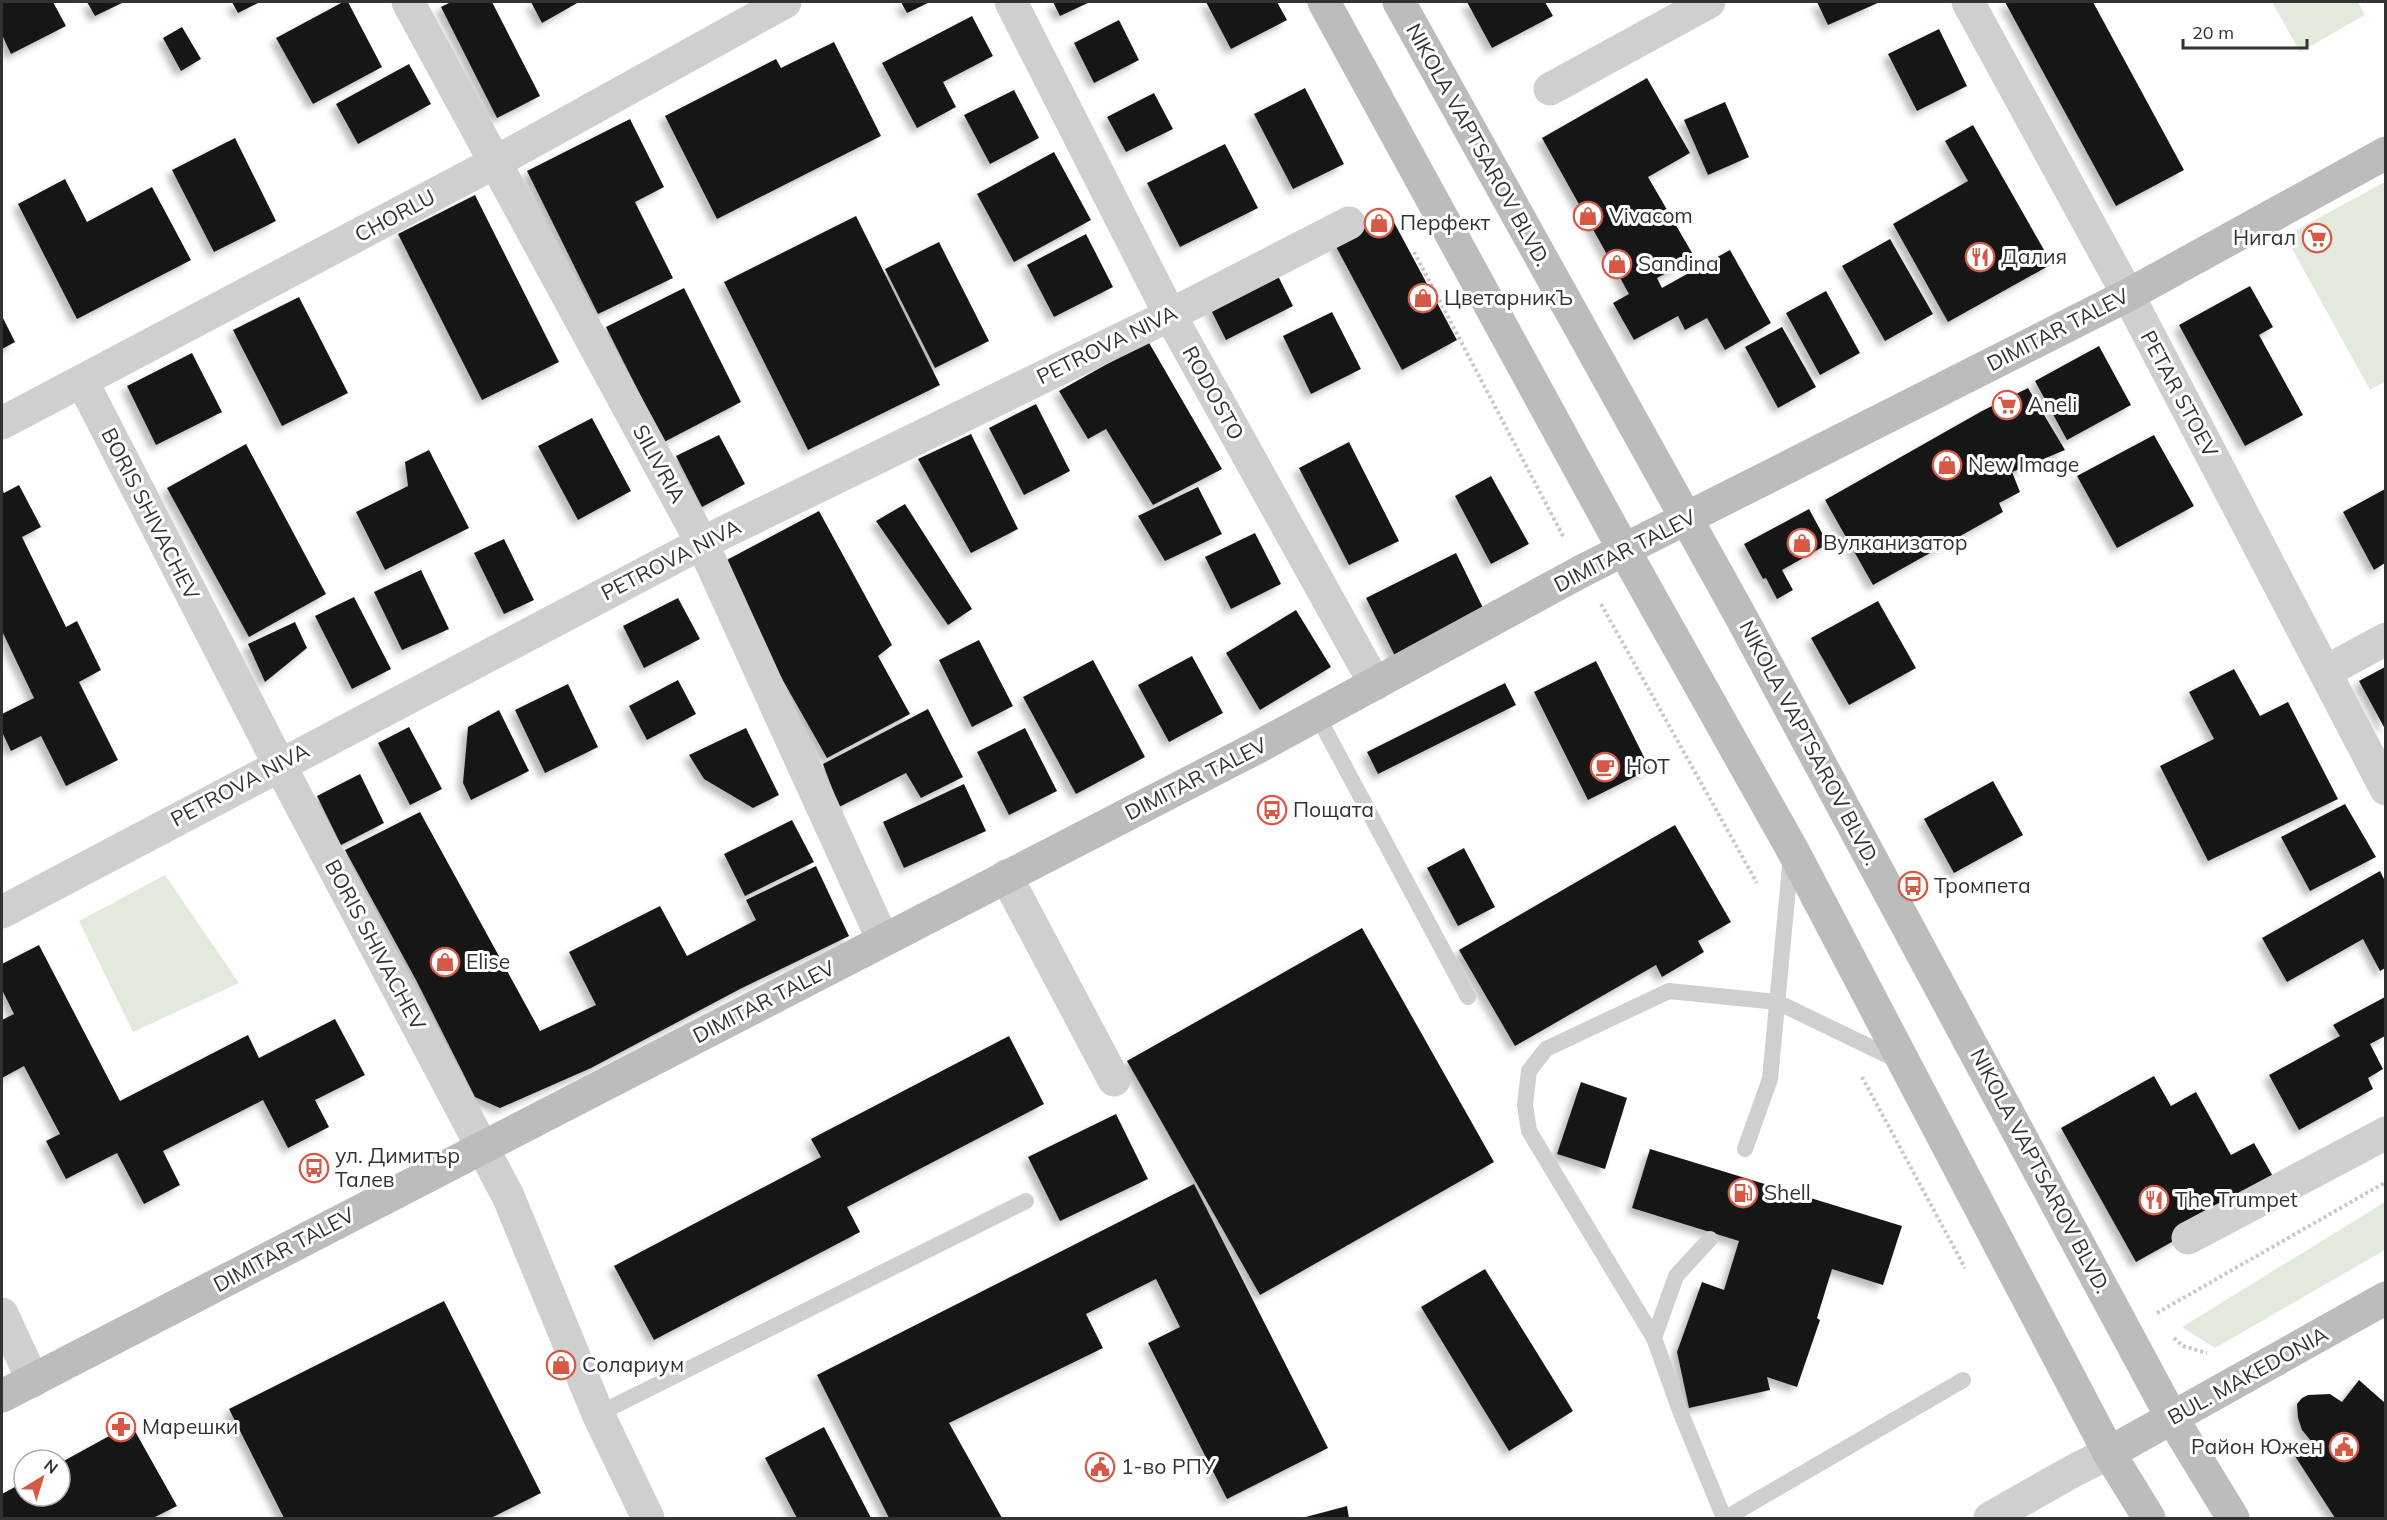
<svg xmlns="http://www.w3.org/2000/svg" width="2387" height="1520" font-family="Mulish,sans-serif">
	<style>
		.green { fill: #e2eade }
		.building { fill: #191919; filter: url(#shadow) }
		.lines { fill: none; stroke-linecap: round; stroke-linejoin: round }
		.path { stroke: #c9c9c9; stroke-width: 4; stroke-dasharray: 3 3; stroke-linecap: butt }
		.lane { stroke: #cfcfcf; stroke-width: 16 }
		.street { stroke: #cfcfcf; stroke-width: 33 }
		.secondary { stroke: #bcbcbc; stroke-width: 33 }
		.labels { text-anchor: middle; stroke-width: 6; stroke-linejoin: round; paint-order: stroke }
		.street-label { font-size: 21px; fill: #323232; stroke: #fff }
		.poi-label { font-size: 21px; fill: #323232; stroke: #fff; text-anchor: start }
	</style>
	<defs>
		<filter id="shadow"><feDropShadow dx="-5.5" dy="5.5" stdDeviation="3" flood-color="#0004"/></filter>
	</defs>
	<rect width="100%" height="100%" fill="#fff"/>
	<g class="green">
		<polygon points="2272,2 2358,2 2365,15 2300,52"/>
		<polygon points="2385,182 2385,382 2370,390 2285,236"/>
		<polygon points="165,875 239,983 133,1032 79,921"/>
		<polygon points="2385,1202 2385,1250 2215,1348 2182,1327"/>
	</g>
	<g class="building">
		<polygon points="2,2 53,2 66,26 11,54 2,35"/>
		<polygon points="87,2 124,2 95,16"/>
		<polygon points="232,2 260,2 238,13"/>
		<polygon points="343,2 348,2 382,67 313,104 276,38"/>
		<polygon points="451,2 492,2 540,96 497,118 441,7"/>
		<polygon points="531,2 579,2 542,23"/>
		<polygon points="901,2 930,2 907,13"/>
		<polygon points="1053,2 1090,2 1060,16"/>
		<polygon points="1206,2 1277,2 1287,20 1231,49"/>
		<polygon points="1467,2 1545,2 1553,16 1492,48"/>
		<polygon points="1817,2 1880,2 1828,25"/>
		<polygon points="2005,2 2093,2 2184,170 2116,206"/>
		<polygon points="972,16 993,56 943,82 956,107 917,128 882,63"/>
		<polygon points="1119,20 1139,60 1094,83 1074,43"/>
		<polygon points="182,27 201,59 181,71 163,38"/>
		<polygon points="1939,29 1967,86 1917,111 1888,54"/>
		<polygon points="834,42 881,136 717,219 665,116 776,59 781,68"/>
		<polygon points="409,64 431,104 358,144 336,104"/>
		<polygon points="1647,78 1690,153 1648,177 1695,258 1657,278 1662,288 1730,250 1771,323 1725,350 1707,318 1685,330 1678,316 1634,340 1613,303 1629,294 1542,138"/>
		<polygon points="1305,88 1344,164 1293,189 1254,114"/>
		<polygon points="1014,90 1039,138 990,164 964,115"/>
		<polygon points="1154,93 1173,129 1126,152 1107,117"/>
		<polygon points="1725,102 1749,157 1708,175 1684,120"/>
		<polygon points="630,119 664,187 635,202 673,278 598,314 527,171"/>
		<polygon points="1973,125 2052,264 1948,322 1893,224 1968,181 1945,141"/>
		<polygon points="235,138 276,221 214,252 172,170"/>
		<polygon points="1225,144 1258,208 1180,247 1147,183"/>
		<polygon points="1054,152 1091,220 1014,262 977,194"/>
		<polygon points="65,179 87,222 152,187 191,260 77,319 18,204"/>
		<polygon points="475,195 559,362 482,400 398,234"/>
		<polygon points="1388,211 1457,340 1402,370 1333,241"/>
		<polygon points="856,216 940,385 808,450 724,282"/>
		<polygon points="1086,234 1113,287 1054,317 1027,265"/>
		<polygon points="1890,239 1933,314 1885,341 1842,266"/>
		<polygon points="939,242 989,341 935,368 885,269"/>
		<polygon points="1277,274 1293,306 1226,340 1210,308"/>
		<polygon points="2250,286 2273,327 2259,335 2303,415 2245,446 2179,325"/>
		<polygon points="684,288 741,402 664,442 606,327"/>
		<polygon points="1826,291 1860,353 1820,375 1786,313"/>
		<polygon points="299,297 348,393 282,426 233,330"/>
		<polygon points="1332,312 1361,369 1311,394 1283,336"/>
		<polygon points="2,316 15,342 2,349"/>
		<polygon points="1782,327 1816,387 1778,408 1745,347"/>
		<polygon points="1148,341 1222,469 1153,505 1106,429 1088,439 1059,391"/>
		<polygon points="2099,346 2131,405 2067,440 2035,381"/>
		<polygon points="192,353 222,412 156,445 127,386"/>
		<polygon points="2028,388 2065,450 2012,472 2020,492 1999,503 2003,512 1873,585 1825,500 1982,411"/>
		<polygon points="1036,404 1070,471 1024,495 989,428"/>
		<polygon points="592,418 631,491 578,520 538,446"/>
		<polygon points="971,434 1018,529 971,553 918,459"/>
		<polygon points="719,435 745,484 702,507 676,456"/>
		<polygon points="2154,435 2194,506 2117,548 2077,476"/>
		<polygon points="1349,442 1399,541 1349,565 1299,468"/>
		<polygon points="246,444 326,594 249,637 167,488"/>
		<polygon points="429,450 469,528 385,570 356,512 408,486 405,462"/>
		<polygon points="1491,476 1529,544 1491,564 1455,496"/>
		<polygon points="19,485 41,527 22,537 66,627 77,621 101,670 79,682 118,760 66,786 41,736 11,751 2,732 2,714 34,698 2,631 2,489 4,493"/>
		<polygon points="1198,487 1222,534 1165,561 1138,516"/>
		<polygon points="2385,489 2385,563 2374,570 2343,512"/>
		<polygon points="905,504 972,609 948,625 876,521"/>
		<polygon points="1809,509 1828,544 1782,570 1793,590 1777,599 1766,578 1763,579 1744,544"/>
		<polygon points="819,511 892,645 878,656 910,714 827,758 752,626 723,562"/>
		<polygon points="1255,533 1281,584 1231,609 1205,557"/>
		<polygon points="504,539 534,600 504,614 474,553"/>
		<polygon points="1456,553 1488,618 1398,662 1366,598"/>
		<polygon points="421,570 449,629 402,650 374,592"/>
		<polygon points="354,597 391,669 352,689 315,616"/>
		<polygon points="678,598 700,639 644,668 623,626"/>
		<polygon points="1878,601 1916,668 1849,705 1811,638"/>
		<polygon points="1296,610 1331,667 1260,710 1226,653"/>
		<polygon points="295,622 307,648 265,682 248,644"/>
		<polygon points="979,640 1013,706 972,727 939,660"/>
		<polygon points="1192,656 1223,713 1169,742 1138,685"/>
		<polygon points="1093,660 1145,757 1076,794 1023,697"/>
		<polygon points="1596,661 1650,769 1588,800 1534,692"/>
		<polygon points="2385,667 2385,729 2359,681"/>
		<polygon points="2234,669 2260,716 2288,702 2338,799 2208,861 2160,766 2214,739 2189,692"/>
		<polygon points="678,680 696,714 647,740 629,706"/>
		<polygon points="1505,683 1516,705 1378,774 1367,752"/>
		<polygon points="568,684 598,747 545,773 515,710"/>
		<polygon points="928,709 963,777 921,798 906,773 839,807 823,764"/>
		<polygon points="499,710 529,771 471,800 463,783 468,727"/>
		<polygon points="409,727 442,789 410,805 378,743"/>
		<polygon points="746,728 779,795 753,808 704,779 689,755"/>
		<polygon points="1025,728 1057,791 1009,815 977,752"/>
		<polygon points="360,774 384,823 341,845 317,796"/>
		<polygon points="1993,781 2023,835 1954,873 1924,819"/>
		<polygon points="964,784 986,831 904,868 883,822"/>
		<polygon points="2345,804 2376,857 2310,891 2281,837"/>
		<polygon points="420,812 540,1031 596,1005 569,952 660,906 687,956 756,920 746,900 816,866 849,936 740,989 591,1068 500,1108 475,1097 416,980 345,850"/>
		<polygon points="792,820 814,862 745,896 724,854"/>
		<polygon points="1675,825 1731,922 1698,941 1704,952 1662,977 1656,965 1515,1046 1459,950"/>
		<polygon points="1464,848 1495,907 1458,926 1427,868"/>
		<polygon points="2380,871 2385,881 2385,968 2380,971 2363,939 2287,982 2262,938"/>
		<polygon points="1362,928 1494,1162 1260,1295 1127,1061"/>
		<polygon points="39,945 120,1101 248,1035 259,1058 335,1019 365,1075 315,1100 329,1127 288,1148 263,1100 163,1151 180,1185 144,1204 117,1153 66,1179 46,1141 60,1134 24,1066 2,1078 2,1020 14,1014 2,990 2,964"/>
		<polygon points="2385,997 2385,1036 2370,1044 2383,1069 2368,1078 2373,1089 2299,1130 2269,1075 2340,1036 2333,1025"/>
		<polygon points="1009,1036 1044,1104 847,1207 860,1232 654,1340 614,1266 821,1157 811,1139"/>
		<polygon points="2154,1076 2171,1106 2196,1092 2231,1155 2254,1143 2275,1180 2254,1196 2136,1262 2061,1128"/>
		<polygon points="1581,1082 1627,1098 1605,1169 1557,1154"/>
		<polygon points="1116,1114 1148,1179 1060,1221 1028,1157"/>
		<polygon points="1650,1149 1902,1226 1883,1285 1832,1269 1817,1318 1820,1320 1797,1387 1767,1377 1770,1390 1689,1408 1677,1352 1702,1282 1724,1290 1739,1241 1632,1208"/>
		<polygon points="1194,1184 1328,1448 1227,1499 1148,1343 1180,1327 1156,1279 1086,1314 1103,1348 949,1423 1002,1518 889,1518 817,1375"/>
		<polygon points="1485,1269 1573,1411 1509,1451 1421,1307"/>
		<polygon points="444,1301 541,1493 491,1518 284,1518 229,1409"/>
		<polygon points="2359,1380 2385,1403 2385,1518 2335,1518 2293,1453 2311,1441 2302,1430 2298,1418 2297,1404 2302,1398 2308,1395 2330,1394 2342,1402"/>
		<polygon points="131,1424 177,1506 153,1518 2,1518 2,1494 24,1482 24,1496 60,1496 60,1463"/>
		<polygon points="824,1427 871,1518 797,1518 765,1458"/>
		<polygon points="1347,1506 1349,1518 1302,1518"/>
	</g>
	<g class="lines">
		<g class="path">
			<polyline points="1414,252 1564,538"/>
			<polyline points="1601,604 1757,883"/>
			<polyline points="1862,1077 1965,1268"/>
			<polyline points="2157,1313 2386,1182"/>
			<polyline points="2174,1338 2183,1346 2207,1353"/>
		</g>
		<g class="lane">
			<polyline points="1317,715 1468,997"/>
			<polyline points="1745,1149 1770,1079 1791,856"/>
			<polyline points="1710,1239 1676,1276 1654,1338 1680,1411 1724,1518"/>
			<polyline points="1654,1338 1529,1131 1525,1105 1529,1071 1546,1049 1669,991 1777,1002 1899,1061"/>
			<polyline points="598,1414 1026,1201"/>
			<polyline points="1726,1518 1963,1380"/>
		</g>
		<g class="street">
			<polyline points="408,2 702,543 883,940"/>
			<polyline points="1011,2 1170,315 1375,684"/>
			<polyline points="1968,2 2128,295 2386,789"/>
			<polyline points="1550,89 1709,2"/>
			<polyline points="82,381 279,764 508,1196 598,1414 648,1518"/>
			<polyline points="2,423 494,163 785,2"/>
			<polyline points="2325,672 2386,639"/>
			<polyline points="1006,876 1114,1080"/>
			<polyline points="2,912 702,543 1170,315 1349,223"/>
			<polyline points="2188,1238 2386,1133"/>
			<polyline points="2,1314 33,1381"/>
			<polyline points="1990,1518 2075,1470 2109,1453"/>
		</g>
		<g class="secondary">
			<polyline points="1324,2 1624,550 1792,849 2109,1453 2149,1518"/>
			<polyline points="1399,2 1740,615 2172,1418 2233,1518"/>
			<polyline points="2,1396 1258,747 1582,571 2128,295 2386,153"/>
			<polyline points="2109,1453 2386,1298"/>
		</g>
	</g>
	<defs>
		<g id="shop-ring" transform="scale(1.5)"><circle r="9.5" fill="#fff" stroke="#d75845" stroke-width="1.5"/><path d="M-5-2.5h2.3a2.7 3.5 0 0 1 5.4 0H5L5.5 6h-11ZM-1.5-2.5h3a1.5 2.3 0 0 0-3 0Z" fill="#d75845"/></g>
		<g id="supermarket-ring" transform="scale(1.5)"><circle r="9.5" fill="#fff" stroke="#d75845" stroke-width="1.5"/><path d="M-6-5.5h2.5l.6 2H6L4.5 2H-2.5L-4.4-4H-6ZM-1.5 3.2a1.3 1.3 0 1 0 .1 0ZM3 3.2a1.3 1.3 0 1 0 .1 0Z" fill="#d75845"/></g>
		<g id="restaurant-ring" transform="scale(1.5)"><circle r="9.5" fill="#fff" stroke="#d75845" stroke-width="1.5"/><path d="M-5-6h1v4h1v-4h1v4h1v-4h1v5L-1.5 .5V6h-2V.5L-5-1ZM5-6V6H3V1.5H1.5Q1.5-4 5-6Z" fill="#d75845"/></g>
		<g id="cafe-ring" transform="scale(1.5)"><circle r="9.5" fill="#fff" stroke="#d75845" stroke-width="1.5"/><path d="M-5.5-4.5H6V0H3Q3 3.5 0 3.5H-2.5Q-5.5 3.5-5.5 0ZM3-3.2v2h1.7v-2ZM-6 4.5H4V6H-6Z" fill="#d75845"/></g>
		<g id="bus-ring" transform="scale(1.5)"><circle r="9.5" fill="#fff" stroke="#d75845" stroke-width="1.5"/><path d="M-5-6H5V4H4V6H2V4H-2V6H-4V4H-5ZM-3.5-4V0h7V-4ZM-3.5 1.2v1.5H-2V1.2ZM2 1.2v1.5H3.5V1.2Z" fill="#d75845"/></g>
		<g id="fuel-ring" transform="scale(1.5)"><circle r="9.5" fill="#fff" stroke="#d75845" stroke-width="1.5"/><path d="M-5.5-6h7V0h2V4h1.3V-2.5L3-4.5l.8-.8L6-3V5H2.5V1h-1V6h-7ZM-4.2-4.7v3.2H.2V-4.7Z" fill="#d75845"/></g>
		<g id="pharmacy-ring" transform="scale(1.5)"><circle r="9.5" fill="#fff" stroke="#d75845" stroke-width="1.5"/><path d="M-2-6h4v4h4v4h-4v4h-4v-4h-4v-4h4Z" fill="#d75845"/></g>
		<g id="civic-ring" transform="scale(1.5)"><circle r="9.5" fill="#fff" stroke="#d75845" stroke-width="1.5"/><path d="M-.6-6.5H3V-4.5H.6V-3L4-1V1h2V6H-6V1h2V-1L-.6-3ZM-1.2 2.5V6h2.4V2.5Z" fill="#d75845"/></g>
	</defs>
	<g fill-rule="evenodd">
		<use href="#shop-ring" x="1588" y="216"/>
		<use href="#shop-ring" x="1379" y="223"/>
		<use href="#supermarket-ring" x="2317" y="238"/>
		<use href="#restaurant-ring" x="1980" y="257"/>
		<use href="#shop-ring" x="1617" y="264"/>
		<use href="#shop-ring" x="1423" y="298"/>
		<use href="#supermarket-ring" x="2007" y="405"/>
		<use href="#shop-ring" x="1947" y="465"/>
		<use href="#shop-ring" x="1802" y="543"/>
		<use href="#cafe-ring" x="1605" y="767"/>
		<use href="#bus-ring" x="1272" y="810"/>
		<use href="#bus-ring" x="1913" y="886"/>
		<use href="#shop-ring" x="445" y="962"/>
		<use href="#bus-ring" x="314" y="1168"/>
		<use href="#fuel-ring" x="1743" y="1193"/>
		<use href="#restaurant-ring" x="2154" y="1200"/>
		<use href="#shop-ring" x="561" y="1365"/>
		<use href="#pharmacy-ring" x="121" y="1427"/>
		<use href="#civic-ring" x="2344" y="1447"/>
		<use href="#civic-ring" x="1100" y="1467"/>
	</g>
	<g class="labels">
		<g class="street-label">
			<text transform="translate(1478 145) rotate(61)" y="7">NIKOLA VAPTSAROV BLVD.</text>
			<text transform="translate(395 216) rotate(-28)" y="7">CHORLU</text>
			<text transform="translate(2058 330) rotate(-27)" y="7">DIMITAR TALEV</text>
			<text transform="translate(1107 345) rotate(-26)" y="7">PETROVA NIVA</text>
			<text transform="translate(1213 393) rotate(61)" y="7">RODOSTO</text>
			<text transform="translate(2179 394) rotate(62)" y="7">PETAR STOEV</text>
			<text transform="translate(659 464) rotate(61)" y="7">SILIVRIA</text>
			<text transform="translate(150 514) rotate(63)" y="7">BORIS SHIVACHEV</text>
			<text transform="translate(1625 551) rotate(-27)" y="7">DIMITAR TALEV</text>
			<text transform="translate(671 560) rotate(-27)" y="7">PETROVA NIVA</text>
			<text transform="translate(1809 743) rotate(62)" y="7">NIKOLA VAPTSAROV BLVD.</text>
			<text transform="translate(1196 779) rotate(-27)" y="7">DIMITAR TALEV</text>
			<text transform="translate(240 785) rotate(-28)" y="7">PETROVA NIVA</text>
			<text transform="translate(375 945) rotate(62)" y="7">BORIS SHIVACHEV</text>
			<text transform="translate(764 1002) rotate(-27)" y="7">DIMITAR TALEV</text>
			<text transform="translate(2040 1171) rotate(62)" y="7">NIKOLA VAPTSAROV BLVD.</text>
			<text transform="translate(284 1250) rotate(-28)" y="7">DIMITAR TALEV</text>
			<text transform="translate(2248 1376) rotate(-29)" y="7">BUL. MAKEDONIA</text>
		</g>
		<g class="poi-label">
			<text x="1609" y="223">Vivacom</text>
			<text x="1400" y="230">Перфект</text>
			<text x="2296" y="245" text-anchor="end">Нигал</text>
			<text x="2001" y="264">Далия</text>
			<text x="1638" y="271">Sandina</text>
			<text x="1444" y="305">ЦветарникЪ</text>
			<text x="2028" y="412">Aneli</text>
			<text x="1968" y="472">New Image</text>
			<text x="1823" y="550">Вулканизатор</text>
			<text x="1626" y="774">HOT</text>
			<text x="1293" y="817">Пощата</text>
			<text x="1934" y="893">Тромпета</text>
			<text x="466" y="969">Elise</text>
			<text x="335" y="1163">ул. Димитър<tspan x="335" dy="24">Талев</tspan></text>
			<text x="1764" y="1200">Shell</text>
			<text x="2175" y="1207">The Trumpet</text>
			<text x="582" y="1372">Солариум</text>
			<text x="142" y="1434">Марешки</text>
			<text x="2323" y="1454" text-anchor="end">Район Южен</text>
			<text x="1121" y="1474">1-во РПУ</text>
		</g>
	</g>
	<rect width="2387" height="1520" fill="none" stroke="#323232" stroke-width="6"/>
	<g transform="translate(42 1478) rotate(38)"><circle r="28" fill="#ffffff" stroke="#adadad" stroke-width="1.5"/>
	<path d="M0-4.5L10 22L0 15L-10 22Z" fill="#d75845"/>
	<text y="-9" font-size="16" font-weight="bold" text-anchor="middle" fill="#323232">N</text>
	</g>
	<path d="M2183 39v9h124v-9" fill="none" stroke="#323232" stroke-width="3"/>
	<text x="2192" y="39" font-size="18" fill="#323232" stroke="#ffffff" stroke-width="4.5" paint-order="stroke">20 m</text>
</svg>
